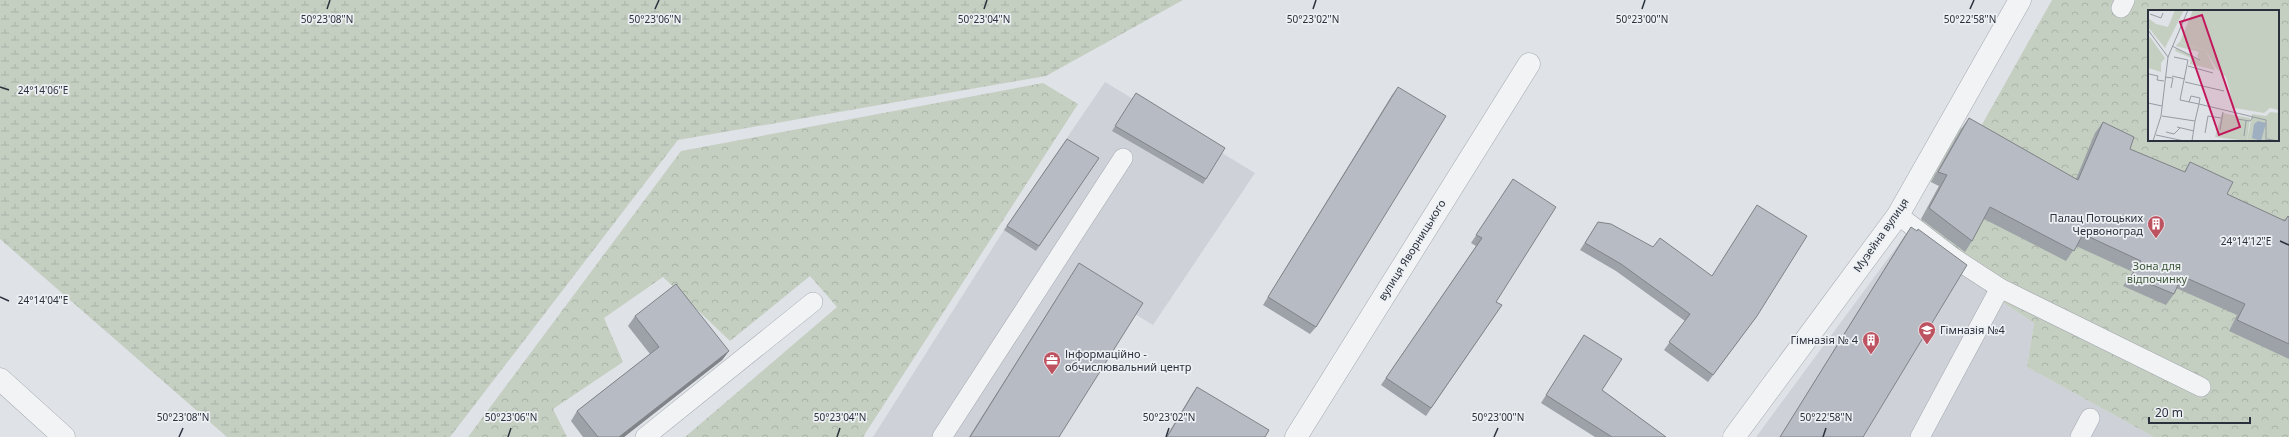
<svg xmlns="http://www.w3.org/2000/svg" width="2289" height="437" font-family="'Noto Sans',sans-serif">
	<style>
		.built { fill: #ced1d8 }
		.wetland { fill: url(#wetland-marsh) }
		.park { fill: url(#park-crowns); fill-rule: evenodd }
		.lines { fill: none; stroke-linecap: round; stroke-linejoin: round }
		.service-casing { stroke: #a5a9b0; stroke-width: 20 }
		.minor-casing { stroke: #a5a9b0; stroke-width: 23 }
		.service { stroke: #f1f3f5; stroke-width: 19 }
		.minor { stroke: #f1f3f5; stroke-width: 22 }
		.wall { fill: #9da1a8 }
		.shaded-wall { fill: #808388 }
		.building { fill: #b7bbc3; stroke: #808388 }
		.ticks { fill: none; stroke: #2a303c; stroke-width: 1.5 }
		.labels { text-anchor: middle; stroke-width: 3.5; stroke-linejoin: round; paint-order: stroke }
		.poi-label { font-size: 11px; fill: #2a303c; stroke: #eef1f4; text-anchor: end }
		.street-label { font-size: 11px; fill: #2a303c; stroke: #eef1f4 }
		.park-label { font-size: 11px; fill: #3e5639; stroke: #eef1f4 }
		.inset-road { fill: none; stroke: #979ba3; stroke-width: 1 }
		.view { fill: #c2185b; fill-opacity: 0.15; stroke: #c2185b; stroke-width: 2 }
		.inset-edge { fill: none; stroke: #2a303c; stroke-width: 2 }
		.ticks-label { font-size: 10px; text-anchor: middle; fill: #2a303c; stroke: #eef1f4; stroke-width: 3.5; stroke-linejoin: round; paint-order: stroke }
	</style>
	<defs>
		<pattern id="wetland-marsh" width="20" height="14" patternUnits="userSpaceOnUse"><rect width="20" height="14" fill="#c5cfc1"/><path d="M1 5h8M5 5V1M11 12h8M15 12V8" fill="none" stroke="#a9b2a7"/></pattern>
		<pattern id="park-crowns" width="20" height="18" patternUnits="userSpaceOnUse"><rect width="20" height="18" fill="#c5cfc1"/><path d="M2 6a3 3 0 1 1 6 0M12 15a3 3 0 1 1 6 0" fill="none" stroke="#a9b2a7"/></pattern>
	</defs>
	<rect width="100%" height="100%" fill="#dfe2e7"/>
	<g class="built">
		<polygon points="1105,82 1255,173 1153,325 1135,314 1058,437 873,437 1004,230"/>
		<polygon points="1904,237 2034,323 2027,367 2154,437 1756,437"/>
	</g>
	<polygon class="wetland" points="0,0 1183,0 1046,76 678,140 450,437 227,437 0,239"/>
	<g class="park">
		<path d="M 2052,0 L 2289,0 L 2289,437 L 2154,437 L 2027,367 L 2034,323 L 1904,237 L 1919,223 L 1939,186 L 1927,180 L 1954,124 L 1975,137 ZM 2149,11 L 2278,11 L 2278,140 L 2149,140 Z"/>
		<polygon points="1043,83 1078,104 863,437 685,437 837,307 810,276 730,341 663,277 604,318 623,362 553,409 567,437 468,437 681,151"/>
	</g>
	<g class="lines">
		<g class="service-casing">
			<g id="service">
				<polyline points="2121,8 2125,0"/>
				<polyline points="1898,215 1954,258 2000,288 2201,387"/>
				<polyline points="645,437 813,302"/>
				<polyline points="942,437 1123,158"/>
				<polyline points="1920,437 2000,288"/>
				<polyline points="2080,437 2090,418"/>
			</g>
		</g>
		<g class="minor-casing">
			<g id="minor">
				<polyline points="0,379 64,437"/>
				<polyline points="1296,437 1529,64"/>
				<polyline points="1734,437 1898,215 2020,0"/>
			</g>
		</g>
		<use href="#service" class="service"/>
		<use href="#minor" class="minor"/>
	</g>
	<g class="wall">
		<polygon points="1398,87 1316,327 1310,334 1263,305 1392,95"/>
		<polygon points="1133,98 1206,179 1203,184 1112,131"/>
		<polygon points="1969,118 2076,179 2095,133 2103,122 2130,149 2184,172 2190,162 2227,194 2284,221 2288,216 2289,217 2289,359 2229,331 2237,315 2176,288 2174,294 2166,305 2123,286 2133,272 2076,246 2066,261 1984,219 1972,241 1965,252 1921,219 1939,186 1931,182 1961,129"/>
		<polygon points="1067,139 1099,158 1036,251 1004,230"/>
		<polygon points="1513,179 1496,302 1502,305 1426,416 1381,385 1476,246 1471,243"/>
		<polygon points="1757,205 1757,316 1708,382 1664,350 1685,321 1616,271 1580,250 1598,222 1653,247 1712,276"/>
		<polygon points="1911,227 1863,437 1780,437 1904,237"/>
		<polygon points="1079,263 1059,437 969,437 1072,274"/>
		<polygon points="635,316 729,351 722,360 624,437 583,437 571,421 577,411 650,354 628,326"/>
		<polygon points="1584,335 1602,390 1666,437 1595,437 1541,403"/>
		<polygon points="1197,387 1265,437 1166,437 1192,394"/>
	</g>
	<polygon class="shaded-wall" points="729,351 722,360 624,437 619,437"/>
	<g class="building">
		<polygon points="1398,87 1446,116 1316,327 1268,297"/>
		<polygon points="1136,93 1225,148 1206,179 1115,126"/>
		<polygon points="1969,118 2078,180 2103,122 2134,137 2130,149 2185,172 2190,162 2233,182 2227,194 2285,221 2288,216 2289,217 2289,344 2237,320 2245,304 2182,276 2174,294 2131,276 2141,261 2083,234 2074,251 1990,207 1972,241 1929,208 1947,175 1938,172"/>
		<polygon points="1067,139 1099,158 1039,246 1007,226"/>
		<polygon points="1513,179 1556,207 1496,302 1502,305 1431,408 1386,378 1482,238 1476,235"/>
		<polygon points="1757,205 1807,236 1757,316 1713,375 1669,342 1690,314 1621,264 1585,243 1598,222 1611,224 1653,247 1660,238 1712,276"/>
		<polygon points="1911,227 1917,231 1918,229 1967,265 1863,437 1780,437"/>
		<polygon points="1079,263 1143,303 1059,437 970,437"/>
		<polygon points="676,284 729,351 619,437 598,437 577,411 659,347 635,316"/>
		<polygon points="1584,335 1622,359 1602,390 1666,437 1612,437 1546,395"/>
		<polygon points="1197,387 1269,430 1265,437 1167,437"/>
	</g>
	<path class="ticks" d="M 327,9 L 330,0M 655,9 L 659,0M 984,9 L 987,0M 1313,9 L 1316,0M 1642,9 L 1645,0M 1970,9 L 1974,0M 0,87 L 9,90M 2280,241 L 2289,245M 0,297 L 9,301M 179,437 L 183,428M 508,437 L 511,428M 837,437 L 840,428M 1166,437 L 1169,428M 1494,437 L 1498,428M 1823,437 L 1826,428"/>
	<defs>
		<g id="building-pin" transform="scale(0.9)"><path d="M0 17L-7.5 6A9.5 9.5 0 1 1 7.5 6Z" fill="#bd5361" stroke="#eef1f4"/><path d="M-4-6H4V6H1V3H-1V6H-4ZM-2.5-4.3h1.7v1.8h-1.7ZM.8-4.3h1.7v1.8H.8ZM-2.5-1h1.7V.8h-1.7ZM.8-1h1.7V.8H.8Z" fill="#fff"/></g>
		<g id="school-pin" transform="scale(0.9)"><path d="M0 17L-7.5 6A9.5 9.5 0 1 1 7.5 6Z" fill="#bd5361" stroke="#eef1f4"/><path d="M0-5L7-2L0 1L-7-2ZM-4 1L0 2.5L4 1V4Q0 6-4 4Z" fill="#fff"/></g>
		<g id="office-pin" transform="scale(0.9)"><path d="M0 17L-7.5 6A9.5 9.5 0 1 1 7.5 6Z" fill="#bd5361" stroke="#eef1f4"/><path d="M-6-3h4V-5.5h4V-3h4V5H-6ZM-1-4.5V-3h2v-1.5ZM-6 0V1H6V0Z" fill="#fff"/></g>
	</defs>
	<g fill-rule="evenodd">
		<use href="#building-pin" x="2156" y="224"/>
		<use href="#school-pin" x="1927" y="330"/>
		<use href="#building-pin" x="1871" y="340"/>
		<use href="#office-pin" x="1052" y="360"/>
	</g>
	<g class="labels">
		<g class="poi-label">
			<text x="2143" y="222">Палац Потоцьких<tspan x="2143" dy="13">Червоноград</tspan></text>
			<text x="1940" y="334" text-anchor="start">Гімназія №4</text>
			<text x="1858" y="344">Гімназія № 4</text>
			<text x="1065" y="358" text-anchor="start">Інформаційно -<tspan x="1065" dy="13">обчислювальний центр</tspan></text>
		</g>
		<g class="street-label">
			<text transform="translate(1881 235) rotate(-55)" y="4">Музейна вулиця</text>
			<text transform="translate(1412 250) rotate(-58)" y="4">вулиця Яворницького</text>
		</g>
		<g class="park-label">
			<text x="2157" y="270">Зона для<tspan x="2157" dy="13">відпочинку</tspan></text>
		</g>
	</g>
	<g transform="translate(2148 10)">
		<rect width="131" height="131" fill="#dfe2e7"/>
		<path d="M 2,27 L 17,48 L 13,53 L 13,62 L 0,58 L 0,28 Z" fill="#c5cfc1"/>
		<path d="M 45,0 L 131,0 L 131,100 L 122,98 L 116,103 L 86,98 L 78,67 L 68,58 L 58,41 L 32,32 Z" fill="#c5cfc1"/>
		<path d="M 27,0 L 36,0 L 17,38 L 0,17 L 0,8 L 8,14 L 20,17 ZM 31,32 L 58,41 L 67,60 L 42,54 L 43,48 L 27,41 L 28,38 L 53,51 L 49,46 L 51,42 L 28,36 ZM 74,103 L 102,108 L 99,131 L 67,127 Z" fill="#c5cfc1"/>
		<path d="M 122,102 L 131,103 L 131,131 L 99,131 L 104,104 L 118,106 Z" fill="#c5cfc1"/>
		<path d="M 110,111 L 118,113 L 113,131 L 104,128 L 106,114 Z" fill="#9eafc2"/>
		<path class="inset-road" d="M 2,4 L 13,8 L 15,3M 0,20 L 20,47 L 13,106 L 5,131M 24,36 L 52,50M 20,47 L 40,0M 26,47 L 40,50 L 32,90 L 51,94 L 47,111M 40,56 L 65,63M 1,64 L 10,66 L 9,70 L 16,71M 24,66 L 37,69M 17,67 L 25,68 L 23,78M 37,72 L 76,81M 41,92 L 43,86 L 52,88 L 51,94 L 118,110 L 118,131M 0,93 L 14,96M 14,106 L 47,111 L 44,131M 89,109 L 102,111 L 105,107M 29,117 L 46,121M 72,120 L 75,102M 18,122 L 26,124 L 32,118M 57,123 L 60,106 L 73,108M 8,125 L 36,131M 96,126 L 98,111M 119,129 L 131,131"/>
		<path class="view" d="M 54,5 L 92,117 L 71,125 L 32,12 Z"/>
		<rect width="131" height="131" class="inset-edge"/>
	</g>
	<g class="ticks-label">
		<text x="327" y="23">50°23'08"N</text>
		<text x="655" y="23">50°23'06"N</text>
		<text x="984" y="23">50°23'04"N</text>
		<text x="1313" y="23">50°23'02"N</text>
		<text x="1642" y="23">50°23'00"N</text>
		<text x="1970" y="23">50°22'58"N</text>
		<text x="43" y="94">24°14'06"E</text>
		<text x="2246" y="245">24°14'12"E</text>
		<text x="43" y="304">24°14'04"E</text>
		<text x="183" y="421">50°23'08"N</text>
		<text x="511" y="421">50°23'06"N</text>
		<text x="840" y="421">50°23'04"N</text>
		<text x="1169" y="421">50°23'02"N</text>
		<text x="1498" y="421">50°23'00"N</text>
		<text x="1826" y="421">50°22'58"N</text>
	</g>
	<path d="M2149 417v6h101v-6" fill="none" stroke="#2a303c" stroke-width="2"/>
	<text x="2155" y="417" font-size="12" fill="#2a303c" stroke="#eef1f4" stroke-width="3" paint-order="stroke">20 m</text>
</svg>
